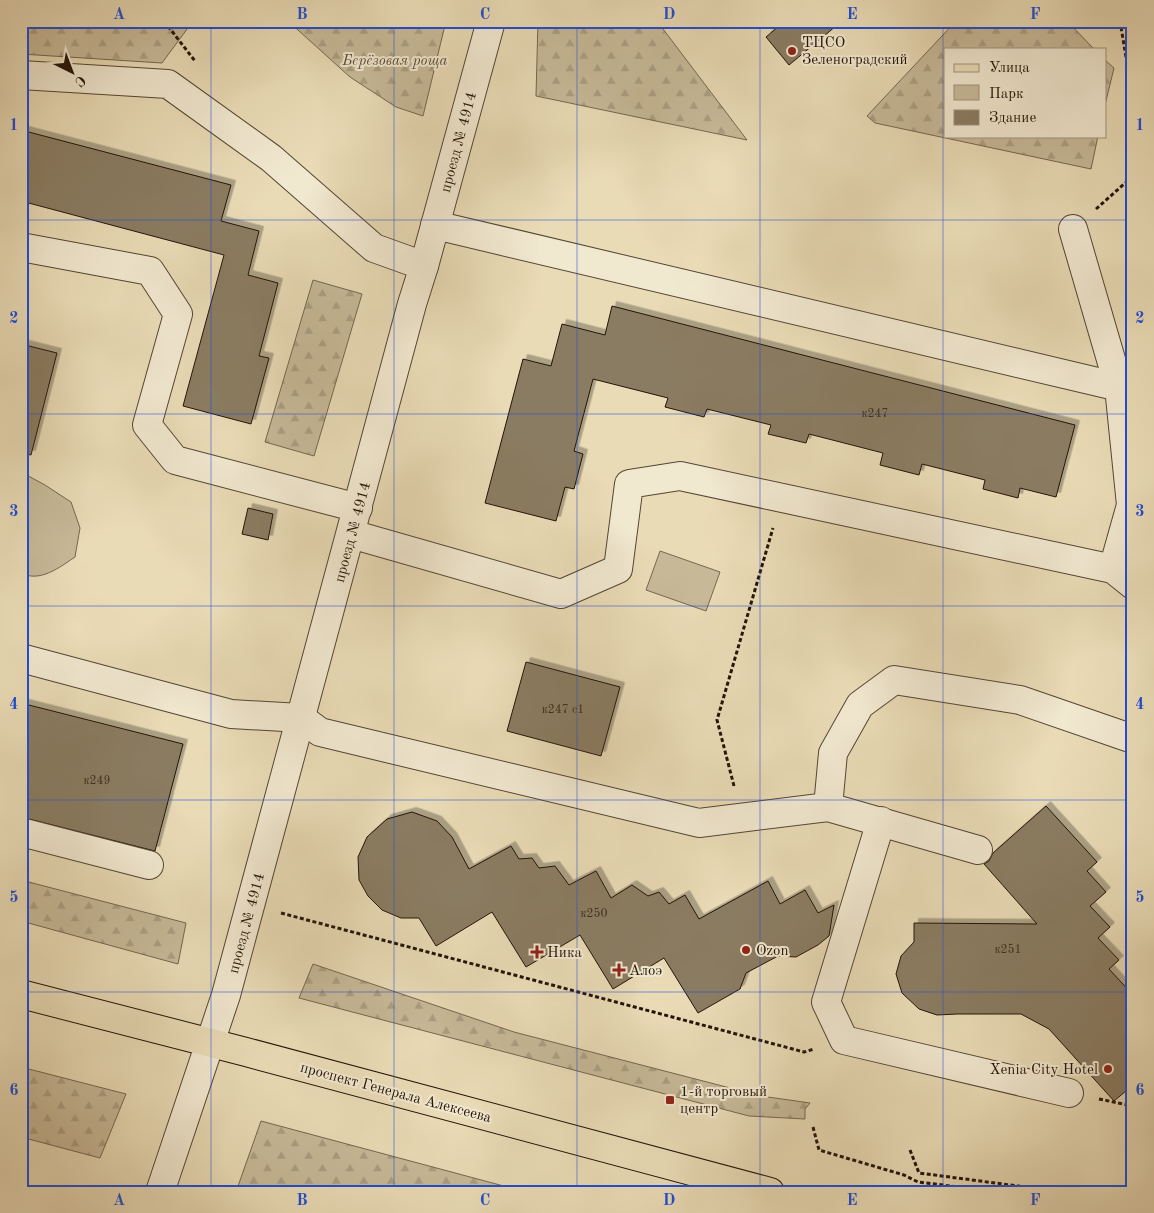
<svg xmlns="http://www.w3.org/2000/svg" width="1154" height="1213" font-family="'Old Standard TT',serif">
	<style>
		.forest { fill: url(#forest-firs); stroke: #756650 }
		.park { fill: #c7b998; stroke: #756650 }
		.building { fill: #8a7b62; stroke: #231407; filter: url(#shadow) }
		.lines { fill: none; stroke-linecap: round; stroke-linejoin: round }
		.minor-casing { stroke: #544633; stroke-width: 30 }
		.major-casing { stroke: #231407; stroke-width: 30 }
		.path { stroke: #231407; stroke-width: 3; stroke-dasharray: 4 2.5; stroke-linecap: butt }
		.minor { stroke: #f1e8d0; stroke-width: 28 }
		.major { stroke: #e9dbb6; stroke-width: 28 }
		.grid { fill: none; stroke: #1d4ed8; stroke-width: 1; stroke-opacity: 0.55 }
		.poi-dot { fill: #8f2418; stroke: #f1e8d0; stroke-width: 2 }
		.labels { text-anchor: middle; stroke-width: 4; stroke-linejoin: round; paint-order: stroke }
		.number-label { font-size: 12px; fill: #3d2e1e }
		.poi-label { font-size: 15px; fill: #231407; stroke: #f1e8d0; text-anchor: start }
		.park-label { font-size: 15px; font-style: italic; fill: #5c4e3a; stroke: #f1e8d0 }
		.street-label { font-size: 15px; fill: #231407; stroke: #f1e8d0 }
		.neatline { fill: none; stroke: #1d4ed8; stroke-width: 2 }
		.grid-label { font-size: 16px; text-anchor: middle; font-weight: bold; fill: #1d4ed8 }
	</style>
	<defs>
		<pattern id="forest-firs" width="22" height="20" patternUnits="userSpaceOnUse" patternTransform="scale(1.25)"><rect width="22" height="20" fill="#c7b998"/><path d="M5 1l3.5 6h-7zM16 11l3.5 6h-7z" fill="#ab9e82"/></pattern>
		<filter id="shadow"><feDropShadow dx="4.5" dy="-4.5" stdDeviation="0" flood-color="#0004"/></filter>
	</defs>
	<rect width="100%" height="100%" fill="#e9dbb6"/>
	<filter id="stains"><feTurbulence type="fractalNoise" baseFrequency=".004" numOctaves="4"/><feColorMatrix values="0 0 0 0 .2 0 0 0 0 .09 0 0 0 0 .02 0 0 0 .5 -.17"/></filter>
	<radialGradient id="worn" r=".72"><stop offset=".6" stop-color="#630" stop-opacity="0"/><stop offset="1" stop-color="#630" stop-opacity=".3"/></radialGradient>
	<g class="forest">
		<polygon points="21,21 193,21 162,63 21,54"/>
		<polygon points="288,21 446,21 423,116 396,107 350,77"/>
		<polygon points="538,21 657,21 747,140 536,96"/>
		<polygon points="956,21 1067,21 1094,49 945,49 945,136 1098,136 1091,169 875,123 867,116"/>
		<polygon points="1105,60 1114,68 1105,105"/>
		<polygon points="313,280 362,294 314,456 265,442"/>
		<polygon points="21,880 186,923 178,964 21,921"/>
		<polygon points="313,964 514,1032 761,1096 810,1103 805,1109 805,1119 749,1116 299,998"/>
		<polygon points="21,1067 126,1094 100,1158 21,1137"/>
		<polygon points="261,1121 526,1192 248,1192 237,1189"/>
	</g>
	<g class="park">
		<path d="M 21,472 L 45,485 L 71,502 L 80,528 L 75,557 C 60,567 40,583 21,573 Z"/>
		<polygon points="660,551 720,572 706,611 646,590"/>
	</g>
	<g class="building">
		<polygon points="785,21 842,21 789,65 766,37"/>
		<polygon points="21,130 231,185 221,221 259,231 248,275 278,283 259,356 269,358 251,424 183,406 224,255 21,201"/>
		<polygon points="612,306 1075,425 1056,497 1020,488 1018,498 983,489 985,480 922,464 919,475 880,465 883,453 809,434 806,443 768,434 771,425 707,409 704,417 665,407 668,398 593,379 574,451 583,454 574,489 565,487 556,521 485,503 523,359 551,366 562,324 605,335"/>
		<polygon points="21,344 57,353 31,455 21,453"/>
		<polygon points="248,508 273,514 268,540 242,534"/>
		<polygon points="526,662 620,687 601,756 507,731"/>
		<polygon points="21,703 183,744 155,851 21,817"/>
		<polygon points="1046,806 1097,862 1087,871 1106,892 1090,906 1110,927 1098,938 1119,960 1109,969 1133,995 1133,1085 1114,1101 1049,1029 1021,1014 957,1014 937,1015 919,1009 902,993 896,974 901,956 914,942 914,923 1037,924 984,864 989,861 993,853"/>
		<polygon points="412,812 437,821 452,837 469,869 511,846 519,859 532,858 539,868 555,866 569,885 596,871 611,898 632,885 648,896 659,892 669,904 685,895 699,919 768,881 780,904 805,890 818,913 834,905 829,936 818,945 796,957 778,956 746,973 740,989 698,1013 664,958 613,989 580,935 526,967 492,912 436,946 419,918 401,918 382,910 368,896 359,880 358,857 367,837 387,819"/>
	</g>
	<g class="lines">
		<g class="minor-casing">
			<g id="minor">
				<polyline points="21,75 168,84 271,158 374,248 424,266"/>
				<polyline points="435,225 1119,387"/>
				<polyline points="1073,229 1119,387 1131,505 1113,569"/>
				<polyline points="21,247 150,271 178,314 147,425 175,460 358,508"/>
				<polyline points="351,534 561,594 618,569 629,484 680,476 1113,569 1133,585"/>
				<polyline points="21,658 231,714 301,718 320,732 699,823 828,807 978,850"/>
				<polyline points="828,807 833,753 860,705 894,680 1020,700 1133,739"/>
				<polyline points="881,821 826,1002 844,1040 1069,1093"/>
				<polyline points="21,832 149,865"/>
				<polyline points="160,1192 226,995 412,304 424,266 491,21"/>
			</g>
		</g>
		<g class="major-casing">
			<polyline id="major" points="21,994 246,1052 770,1192"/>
		</g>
		<g class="path">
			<polyline points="164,21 195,61"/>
			<polyline points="1120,21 1133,99"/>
			<polyline points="1096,209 1133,176"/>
			<polyline points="734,786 717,720 773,528"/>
			<polyline points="281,913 804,1052 814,1049"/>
			<polyline points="1099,1099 1133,1106"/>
			<polyline points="813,1127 819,1150 904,1175 918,1182 1000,1192"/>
			<polyline points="910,1150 919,1173 1041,1189 1041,1192"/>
			<polyline points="1131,1179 1133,1166"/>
		</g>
		<use href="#minor" class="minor"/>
		<use href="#major" class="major"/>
	</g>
	<path class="grid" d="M 211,21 L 211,1192M 394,21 L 394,1192M 577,21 L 577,1192M 760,21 L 760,1192M 943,21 L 943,1192M 21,220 L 1133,220M 21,414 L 1133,414M 21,606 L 1133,606M 21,800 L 1133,800M 21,992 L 1133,992"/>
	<g class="poi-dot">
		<circle cx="792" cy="51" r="5"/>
		<circle cx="746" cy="950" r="5"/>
		<path d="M534.5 944.5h5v5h5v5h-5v5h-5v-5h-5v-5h5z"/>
		<path d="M616.5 962.5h5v5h5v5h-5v5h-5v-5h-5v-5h5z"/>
		<circle cx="1108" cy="1069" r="5"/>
		<rect x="665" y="1095" width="10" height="10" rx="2.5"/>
	</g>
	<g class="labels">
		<g class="number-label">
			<text x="875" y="417">к247</text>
			<text x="563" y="713">к247 с1</text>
			<text x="97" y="784">к249</text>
			<text x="594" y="917">к250</text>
			<text x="1008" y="953">к251</text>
		</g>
		<g class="poi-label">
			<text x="802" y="47">ТЦСО<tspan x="802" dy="17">Зеленоградский</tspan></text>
			<text x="756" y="955">Ozon</text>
			<text x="547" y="957">Ника</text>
			<text x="629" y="975">Алоэ</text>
			<text x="1098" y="1074" text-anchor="end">Xenia City Hotel</text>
			<text x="680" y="1096">1-й торговый<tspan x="680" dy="17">центр</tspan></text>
		</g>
		<g class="park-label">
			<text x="395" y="65">Берёзовая роща</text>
		</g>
		<g class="street-label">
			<text transform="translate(458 142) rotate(-75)" y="5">проезд № 4914</text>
			<text transform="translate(352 532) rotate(-75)" y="5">проезд № 4914</text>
			<text transform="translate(246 923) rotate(-75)" y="5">проезд № 4914</text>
			<text transform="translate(396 1092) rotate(15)" y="5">проспект Генерала Алексеева</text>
		</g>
	</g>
	<rect width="1154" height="1213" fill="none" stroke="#e9dbb6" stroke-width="55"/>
	<rect x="944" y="48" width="162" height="90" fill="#f1e8d0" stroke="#9f9380"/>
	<rect x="954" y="64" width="25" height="8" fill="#e9dbb6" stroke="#9f9380"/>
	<text x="989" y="72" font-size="15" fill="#231407">Улица</text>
	<rect x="954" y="85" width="25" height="15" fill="#c7b998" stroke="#9f9380"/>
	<text x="989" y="98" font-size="15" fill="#231407">Парк</text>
	<rect x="954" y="110" width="25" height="15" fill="#8a7b62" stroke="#9f9380"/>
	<text x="989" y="122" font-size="15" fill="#231407">Здание</text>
	<g transform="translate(72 72) rotate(138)" stroke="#f1e8d0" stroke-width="4" paint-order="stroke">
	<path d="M0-4L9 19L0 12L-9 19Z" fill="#231407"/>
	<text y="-8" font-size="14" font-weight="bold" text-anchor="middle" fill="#231407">С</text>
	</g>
	<rect x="28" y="28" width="1098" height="1158" class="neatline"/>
	<g class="grid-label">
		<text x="119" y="19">A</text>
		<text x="302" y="19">B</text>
		<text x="485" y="19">C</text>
		<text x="669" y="19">D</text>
		<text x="852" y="19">E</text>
		<text x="1035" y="19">F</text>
		<text x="14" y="130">1</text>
		<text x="1140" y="130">1</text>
		<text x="14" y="323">2</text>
		<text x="1140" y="323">2</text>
		<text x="14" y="516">3</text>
		<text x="1140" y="516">3</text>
		<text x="14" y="709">4</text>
		<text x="1140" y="709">4</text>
		<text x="14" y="902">5</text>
		<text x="1140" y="902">5</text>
		<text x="14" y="1095">6</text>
		<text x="1140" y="1095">6</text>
		<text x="119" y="1205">A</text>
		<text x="302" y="1205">B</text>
		<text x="485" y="1205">C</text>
		<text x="669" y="1205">D</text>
		<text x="852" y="1205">E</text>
		<text x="1035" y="1205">F</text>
	</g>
	<rect width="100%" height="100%" filter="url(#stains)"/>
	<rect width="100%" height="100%" fill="url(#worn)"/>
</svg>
